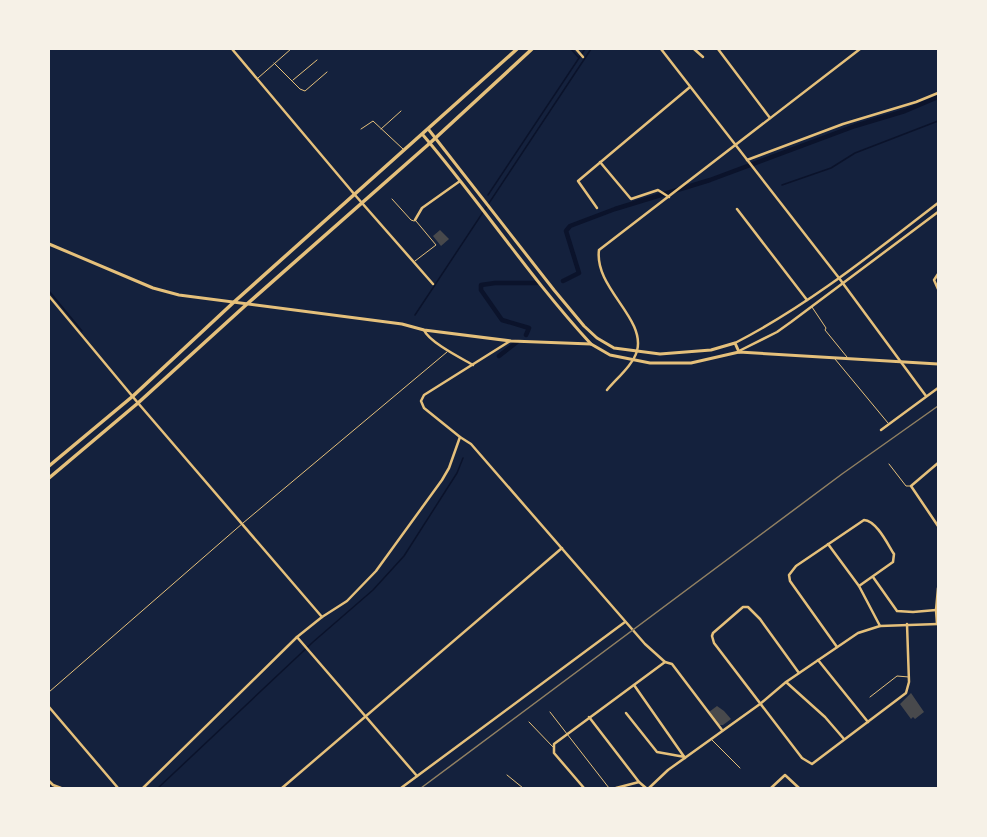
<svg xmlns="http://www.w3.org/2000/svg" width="987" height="837" font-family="'Roboto Condensed',sans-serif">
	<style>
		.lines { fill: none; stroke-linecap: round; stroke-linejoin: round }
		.stream { stroke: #0b132b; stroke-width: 1.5 }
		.canal { stroke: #0b132b; stroke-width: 4.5 }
		.building { fill: #48494c }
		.service { stroke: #e5c07b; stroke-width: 1 }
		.minor { stroke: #e5c07b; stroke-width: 2.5 }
		.tertiary { stroke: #e5c07b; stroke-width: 3 }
		.primary { stroke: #e5c07b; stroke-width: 3.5 }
		.rail { stroke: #918062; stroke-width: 1.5 }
	</style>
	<rect width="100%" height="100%" fill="#14213d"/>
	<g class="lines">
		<g class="stream">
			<polyline points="571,49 579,58"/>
			<polyline points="782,185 831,168 855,153 938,121"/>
			<polyline points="488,195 585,49"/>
			<polyline points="49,291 82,331"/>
			<polyline points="415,315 591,49"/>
			<polyline points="158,788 313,642 373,590 404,556 457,473 463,458"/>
		</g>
		<g class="canal">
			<polyline points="563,281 579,273 566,231 570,226 615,209 710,180 855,126 905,111 938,97"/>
			<polyline points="526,335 529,328 502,320 481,290 481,285 495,283 537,283"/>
			<polyline points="499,356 517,342"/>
		</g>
	</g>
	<g class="building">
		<polygon points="440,230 449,239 441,246 433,236"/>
		<polygon points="911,693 924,712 915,719 913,717 911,719 900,704"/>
		<polygon points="717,706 724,711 731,719 723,725 719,725 709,712"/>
	</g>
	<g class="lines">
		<g class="service">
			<polyline points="274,63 300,89 305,91 327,72"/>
			<polyline points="258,78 291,49"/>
			<polyline points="293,80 317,60"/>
			<polyline points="361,129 373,121 403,149"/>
			<polyline points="381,129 401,111"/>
			<polyline points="392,199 411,220 414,221"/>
			<polyline points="415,261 436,245 416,221"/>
			<polyline points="812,307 826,328 825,330 847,357"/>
			<polyline points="835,359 888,423"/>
			<polyline points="889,464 906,486 911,486"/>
			<polyline points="49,692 243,523 447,352"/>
			<polyline points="870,697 897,676 909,677"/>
			<polyline points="550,712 609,788"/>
			<polyline points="529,722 553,747"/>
			<polyline points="711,739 740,768"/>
			<polyline points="507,775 523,788"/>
		</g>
		<g class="minor">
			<polyline points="232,49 355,195 433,284"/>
			<polyline points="576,49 583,57"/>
			<polyline points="661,49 839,278 926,396"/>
			<polyline points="694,49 703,57"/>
			<polyline points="718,49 770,118"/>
			<polyline points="747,160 843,124 916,102 938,93"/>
			<polyline points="600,162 631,199 658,190 669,197"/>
			<polyline points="597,208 578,181 690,87"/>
			<polyline points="737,209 807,300"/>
			<polyline points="415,220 422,208 460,181"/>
			<polyline points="938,274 934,280 938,289"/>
			<polyline points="49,296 138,403 322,617"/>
			<path d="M 424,330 C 429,342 461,358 473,365"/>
			<path d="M 735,343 C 809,305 873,253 938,203"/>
			<polyline points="739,351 777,332 791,322 938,212"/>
			<path d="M 607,390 C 616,379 633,365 637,351 C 646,318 594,288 599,250 L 860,49"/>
			<polyline points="881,430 938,388"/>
			<polyline points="460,437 471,444 645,644 665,662 672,664 722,730"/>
			<polyline points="938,463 911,486 938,526"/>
			<polyline points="828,544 859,586 880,626"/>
			<polyline points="873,577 897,611 913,612 936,610"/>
			<polyline points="937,624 936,610 938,588"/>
			<polyline points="297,637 417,776"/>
			<path d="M 837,647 L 790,581 L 789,575 L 796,566 L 864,520 C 877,521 888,545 894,554 L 893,562 L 859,586"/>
			<polyline points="818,660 868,722"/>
			<polyline points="799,673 760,619 748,607 743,607 713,633 712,636 714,643 802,758 812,764 906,693 909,682 907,624"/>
			<polyline points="786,682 825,717 844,739"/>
			<polyline points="634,685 685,758"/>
			<polyline points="49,707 118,788"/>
			<polyline points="626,713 657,752 685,757"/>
			<polyline points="589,717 639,782"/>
			<polyline points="49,781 53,785 61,788"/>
			<polyline points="143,788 297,637 322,617 347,601 376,571 442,480 449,468 460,437 424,408 421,401 424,395 510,341"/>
			<polyline points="282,788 562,548"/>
			<polyline points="401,788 625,622"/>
			<polyline points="584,788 554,753 554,744 665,662"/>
			<polyline points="616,788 639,782 646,788"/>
			<polyline points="649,788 668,770 760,704 786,682 858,633 880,626 938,624"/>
			<polyline points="771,788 785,775 799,788"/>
		</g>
		<g class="tertiary">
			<polyline points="429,130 554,290 584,326 597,338 614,348 660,354 711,350 735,343 739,352"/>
			<path d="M 423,135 C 481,203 531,279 591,344"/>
			<polyline points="49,244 153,288 179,295 402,324 424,330 511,341 591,344 610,355 650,363 691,363 739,352 938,364"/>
		</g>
		<g class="primary">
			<polyline points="49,466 133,396 234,302 517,49"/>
			<polyline points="49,478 138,403 247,304 430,143 532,49"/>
		</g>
		<polyline class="rail" points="421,788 842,474 938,406"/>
	</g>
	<rect width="987" height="837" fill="none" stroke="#f6f1e7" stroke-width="100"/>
</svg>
